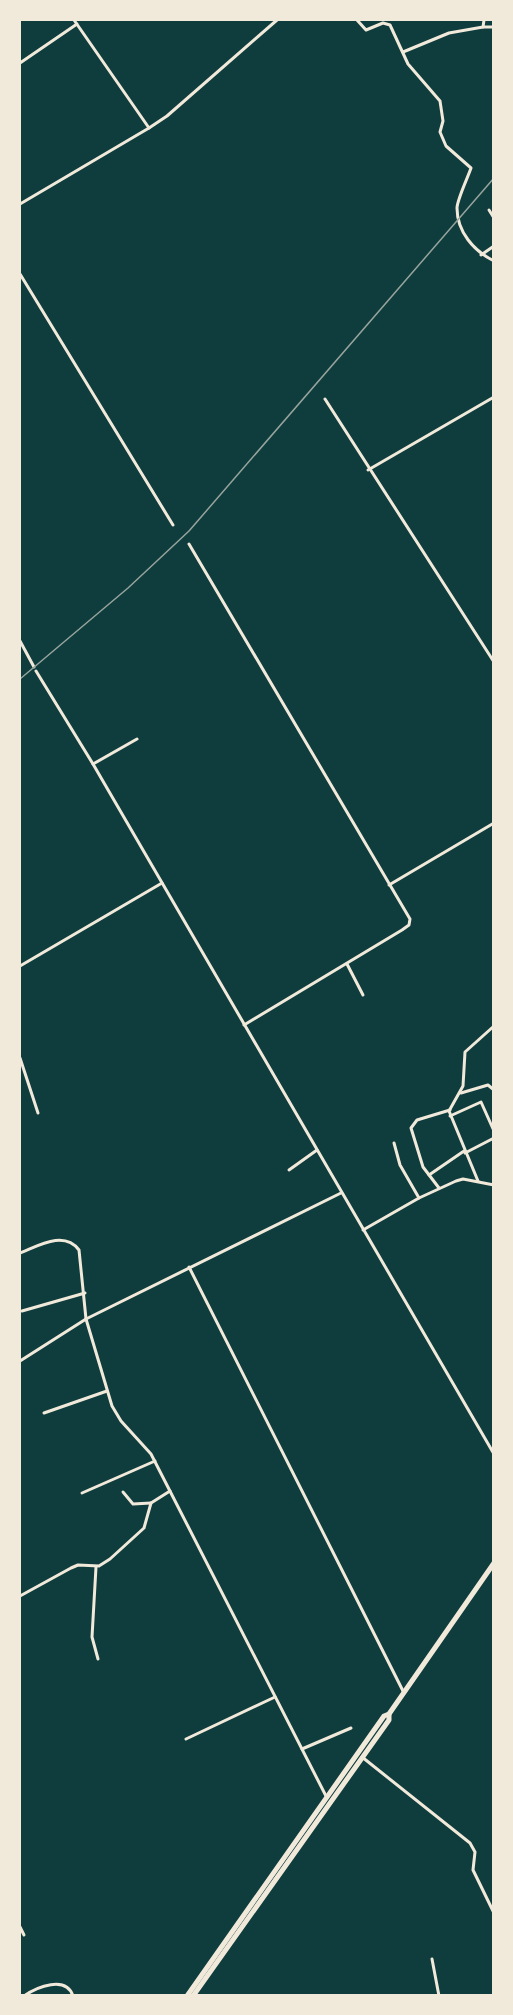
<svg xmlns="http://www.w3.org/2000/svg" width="513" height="2015" font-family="Signika,sans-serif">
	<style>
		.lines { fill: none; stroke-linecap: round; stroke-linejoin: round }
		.minor { stroke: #f1e9da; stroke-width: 3 }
		.trunk { stroke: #f1e9da; stroke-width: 5 }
		.rail { stroke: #97a49c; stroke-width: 1.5 }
	</style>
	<rect width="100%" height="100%" fill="#0f3d3e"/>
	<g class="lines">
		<g class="minor">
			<polyline points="74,20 149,128 167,116 277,20"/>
			<path d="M 357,20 L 366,30 L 383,23 L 390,25 L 408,64 L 440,101 L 443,121 L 440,132 L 446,146 L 471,168 C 468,177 457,200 457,208 C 457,232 474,251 494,261"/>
			<polyline points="483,27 494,27"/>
			<polyline points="403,52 449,33 483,27 484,20"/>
			<polyline points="20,63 77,24"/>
			<polyline points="20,204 149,128"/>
			<polyline points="489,210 494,218"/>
			<polyline points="481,255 494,246"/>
			<polyline points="20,274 173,525"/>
			<polyline points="325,399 494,662"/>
			<polyline points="368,470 494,397"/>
			<polyline points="189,544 410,919 409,925 402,930 244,1025"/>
			<polyline points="20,641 34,667"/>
			<polyline points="36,671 93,764 494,1454"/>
			<polyline points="93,764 137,739"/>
			<polyline points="389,885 494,823"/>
			<polyline points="347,964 363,995"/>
			<polyline points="20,966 162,883"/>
			<polyline points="20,1058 38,1113"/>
			<polyline points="461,1093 488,1085 494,1090"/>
			<polyline points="450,1116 481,1102 494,1131"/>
			<polyline points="394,1143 400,1165 419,1198"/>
			<polyline points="465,1153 494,1138"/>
			<polyline points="289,1170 317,1150"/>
			<polyline points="429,1175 464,1151"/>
			<polyline points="478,1181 449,1111 463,1086 465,1052 494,1026"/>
			<polyline points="439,1188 423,1167 411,1128 417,1120 450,1110"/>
			<polyline points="363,1230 419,1198 456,1181 463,1179 494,1185"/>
			<path d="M 20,1253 C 38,1246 64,1230 79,1250 L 86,1319 L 112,1406 L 121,1421 L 151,1454 L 327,1798"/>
			<polyline points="189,1267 403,1691"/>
			<polyline points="22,1311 85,1293"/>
			<polyline points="20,1361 86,1319 341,1193"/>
			<polyline points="44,1413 107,1391"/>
			<polyline points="123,1492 133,1504 151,1503"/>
			<polyline points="82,1493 155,1461"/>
			<polyline points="96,1567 92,1637 98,1659"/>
			<polyline points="20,1596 71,1568 78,1565 99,1566 110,1559 144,1528 151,1503 170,1491"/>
			<polyline points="186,1739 275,1697"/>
			<polyline points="302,1749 351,1728"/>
			<polyline points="362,1757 470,1843 475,1852 473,1870 494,1913"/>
			<polyline points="20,1927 24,1935"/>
			<polyline points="432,1959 439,1996"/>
			<path d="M 24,1996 C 37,1987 66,1975 73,1996"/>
		</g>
		<g class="trunk">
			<polyline points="187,1996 384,1716 389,1714"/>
			<polyline points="193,1996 389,1720 389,1714 494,1563"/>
		</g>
		<polyline class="rail" points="20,679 128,588 189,531 494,178"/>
	</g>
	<rect width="513" height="2015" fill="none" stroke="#f1e9da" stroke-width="42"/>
</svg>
